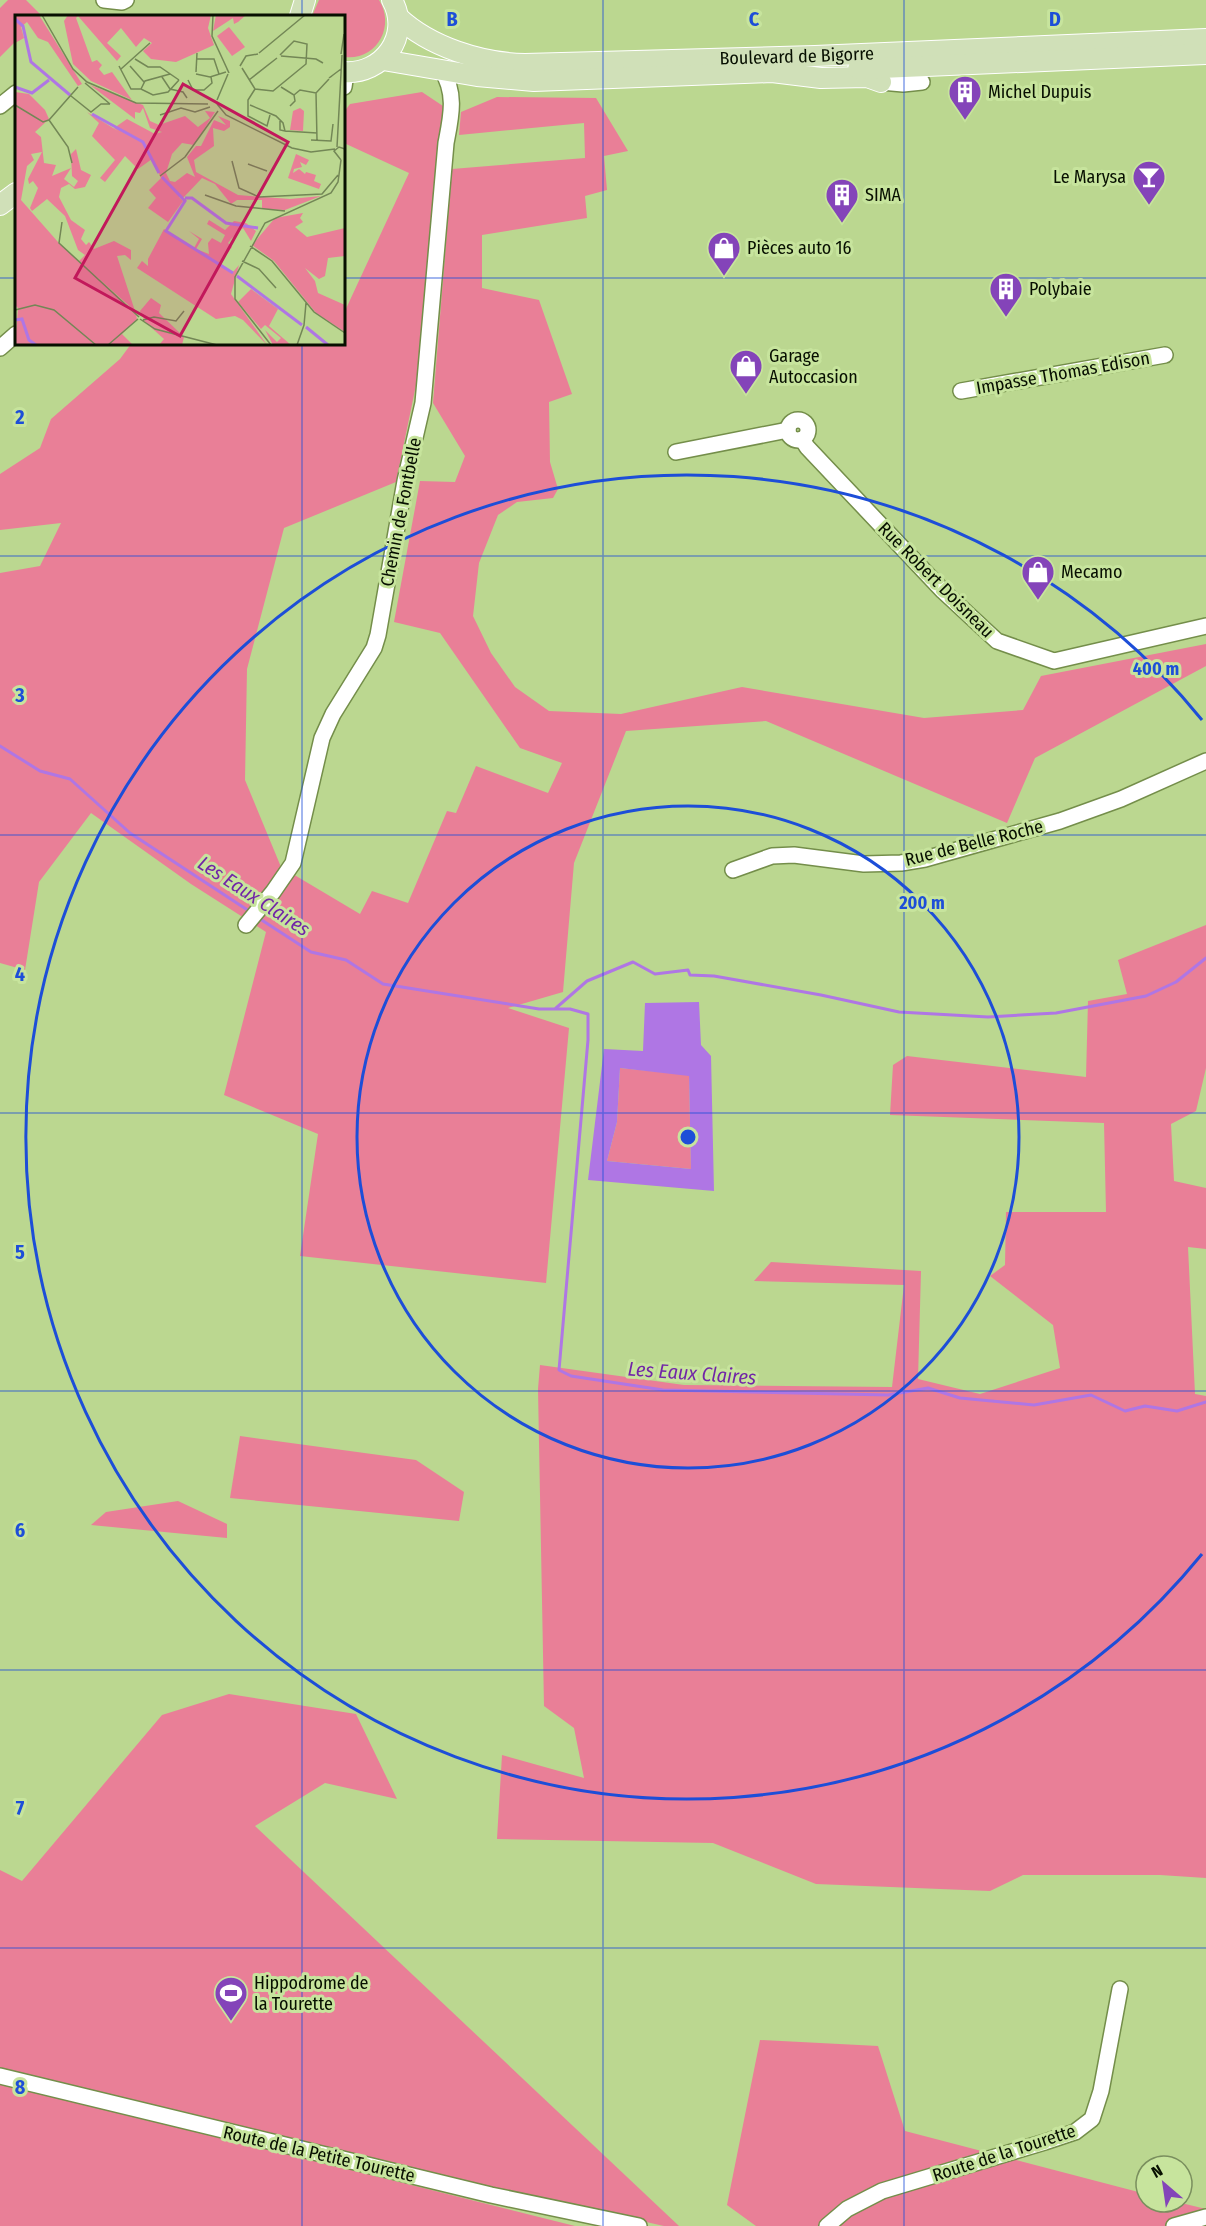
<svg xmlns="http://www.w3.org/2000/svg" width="1206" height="2226" font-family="'Fira Sans Condensed',sans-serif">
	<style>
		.green { fill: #e97f97 }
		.water { fill: #af76e4; fill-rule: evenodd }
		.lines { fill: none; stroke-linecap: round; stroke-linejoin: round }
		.stream { stroke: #af76e4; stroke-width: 3 }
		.minor-casing { stroke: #748e4a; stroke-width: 18 }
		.major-casing { stroke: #fff; stroke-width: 22 }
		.minor { stroke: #fff; stroke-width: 15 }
		.major { stroke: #d0e0b8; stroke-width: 20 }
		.grid { fill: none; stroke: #1d4ed8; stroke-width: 1.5; stroke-opacity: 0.55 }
		.ring { fill: none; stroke: #1d4ed8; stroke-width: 3 }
		.labels { text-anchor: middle; stroke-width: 6; stroke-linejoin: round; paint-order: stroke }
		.street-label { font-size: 18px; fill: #070f00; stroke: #c7e49d }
		.poi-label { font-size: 18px; fill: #070f00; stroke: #c7e49d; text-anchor: start }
		.water-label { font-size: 20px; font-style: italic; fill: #7125a7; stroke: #c7e49d }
		.inset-river { fill: none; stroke: #af76e4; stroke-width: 3 }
		.inset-road { fill: none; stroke: #738756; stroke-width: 1.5 }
		.view { fill: #c2185b; fill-opacity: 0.15; stroke: #c2185b; stroke-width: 3 }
		.inset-edge { fill: none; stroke: #070f00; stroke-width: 3 }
		.grid-label { font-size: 20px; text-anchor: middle; font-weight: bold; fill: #1d4ed8; stroke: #c7e49d; stroke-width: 6; stroke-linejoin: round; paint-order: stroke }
		.centre { fill: #1d4ed8; stroke: #c7e49d; stroke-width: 3 }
		.ring-label { font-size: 18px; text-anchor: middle; font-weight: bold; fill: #1d4ed8; stroke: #c7e49d; stroke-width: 6; stroke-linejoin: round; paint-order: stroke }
	</style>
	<rect width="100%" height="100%" fill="#bbd790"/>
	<g class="green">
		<polygon points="8,0 26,0 42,16 16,16 16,41 0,57 0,8"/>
		<path d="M 319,0 L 379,0 C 396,27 376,61 344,57 L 344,16 L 312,16 Z"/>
		<polygon points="422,92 443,106 416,385 396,482 284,528 247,669 245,780 281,867 360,914 372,891 408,903 447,811 456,813 476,766 548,793 562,763 520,748 440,633 394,622 420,481 455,482 465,456 433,403 452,169 585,158 584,123 459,135 461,112 497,97 596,98 628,151 604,156 607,190 585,196 587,218 482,235 482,288 539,300 572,394 549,402 550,462 558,489 553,498 517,502 498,515 479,563 473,616 491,653 515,687 549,711 621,714 742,687 924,718 1023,710 1041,676 1206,644 1206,666 1035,758 1007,823 766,721 626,731 574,863 563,992 508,1008 569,1028 546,1283 300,1256 318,1134 224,1095 266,932 191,884 91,813 39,882 25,970 0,963 0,573 40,566 61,523 0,530 0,474 40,448 51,419 120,359 131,344 344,344 344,313 409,173 344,143 344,112 350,104"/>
		<polygon points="1206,925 1206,1068 1196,1111 1171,1124 1174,1181 1206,1188 1206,1249 1188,1247 1195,1394 1206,1396 1206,1878 1160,1875 1023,1875 990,1891 816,1884 713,1843 497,1839 502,1755 584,1778 574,1728 544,1706 538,1389 540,1365 684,1385 892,1387 904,1285 754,1281 771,1262 921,1271 918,1379 980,1394 1060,1368 1053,1325 990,1276 1005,1265 1006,1212 1106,1212 1104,1123 890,1115 893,1065 907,1056 1086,1077 1088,1001 1127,994 1118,960"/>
		<polygon points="620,1068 689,1075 691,1169 607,1161 617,1122"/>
		<polygon points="240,1436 416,1460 464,1492 459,1521 230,1498"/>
		<polygon points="178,1501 227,1524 227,1538 91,1525 106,1512"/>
		<polygon points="229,1694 356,1714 397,1799 325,1783 255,1826 679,2226 664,2226 321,2149 0,2072 0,1870 22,1881 162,1715"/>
		<polygon points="760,2040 878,2046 905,2131 1146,2194 1146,2202 1177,2202 1206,2209 1206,2226 756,2226 727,2205"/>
		<polygon points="0,2082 575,2226 0,2226"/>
	</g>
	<path class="water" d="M 699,1002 L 701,1045 L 711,1056 L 714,1191 L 588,1180 L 604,1049 L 643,1051 L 645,1003 ZM 620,1068 L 689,1076 L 691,1169 L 607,1161 L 617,1122 Z"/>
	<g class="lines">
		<g class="stream">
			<polyline points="0,746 40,771 70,779 130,833 249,911"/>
			<polyline points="257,917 311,952 346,960 383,984 539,1009 570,1009 588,1014 588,1040 559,1370 571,1376 663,1390 888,1395 928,1388 960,1398 1034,1405 1091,1395 1125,1411 1145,1406 1177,1411 1206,1402"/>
			<polyline points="556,1008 587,981 633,962 655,974 688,970 690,975 714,976 821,995 899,1012 988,1017 1056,1013 1146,996 1176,982 1206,958"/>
		</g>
		<g class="minor-casing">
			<g id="minor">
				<polyline points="104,0 122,2 126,0"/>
				<polyline points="881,82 903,84 922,82"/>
				<polyline points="344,87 346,73"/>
				<polyline points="0,106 16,93"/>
				<polyline points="0,348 16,334"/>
				<polyline points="961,391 1165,355"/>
				<circle cx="798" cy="430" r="10"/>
				<polyline points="802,439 807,447 943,591 997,641 1054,661 1206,626"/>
				<polyline points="676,452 788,430"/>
				<polyline points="733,870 772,856 794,855 864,864 901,863 925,859 1060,821 1121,799 1206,761"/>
				<path d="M 246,925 L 273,892 L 293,863 L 322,738 L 333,714 L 374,648 L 378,635 L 405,481 L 423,403 L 446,143 C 451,117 457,93 441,69"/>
				<polyline points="0,2076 491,2195 639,2226"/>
				<polyline points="827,2226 847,2209 882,2191 1045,2142 1075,2132 1092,2119 1101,2091 1120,1989"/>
				<polyline points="1174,2226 1206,2217"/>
			</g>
		</g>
		<g class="major-casing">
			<g id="major">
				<polyline points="300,16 305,0"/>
				<path id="s1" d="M 398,17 C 430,47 481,63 525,64 L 815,56 L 1206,39"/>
				<polyline points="383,60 477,76 534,81 772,72 821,78 867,77 881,82"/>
				<polyline points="858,69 1206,54"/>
				<path d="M 344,72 C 382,75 412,36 392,0"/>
				<polyline points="0,205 16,193"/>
			</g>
		</g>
		<use href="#minor" class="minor"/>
		<use href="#major" class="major"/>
	</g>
	<path class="grid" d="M 302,0 L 302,16M 603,0 L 603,2226M 904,0 L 904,2226M 0,278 L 16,278M 344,278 L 1206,278M 302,344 L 302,2226M 0,556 L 1206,556M 0,835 L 1206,835M 0,1113 L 1206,1113M 0,1391 L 1206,1391M 0,1670 L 1206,1670M 0,1948 L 1206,1948"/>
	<g class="ring">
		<circle cx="688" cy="1137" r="331"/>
		<path d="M1202 1554A662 662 0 1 1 1202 720"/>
	</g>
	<defs>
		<g id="building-pin" transform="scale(1.725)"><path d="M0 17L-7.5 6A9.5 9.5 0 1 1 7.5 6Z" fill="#8444b9" stroke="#c7e49d"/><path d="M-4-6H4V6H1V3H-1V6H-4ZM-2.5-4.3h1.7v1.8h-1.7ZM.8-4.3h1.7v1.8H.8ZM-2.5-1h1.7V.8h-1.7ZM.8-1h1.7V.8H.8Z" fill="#fff"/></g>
		<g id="bar-pin" transform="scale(1.725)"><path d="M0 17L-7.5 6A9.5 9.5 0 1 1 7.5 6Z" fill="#8444b9" stroke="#c7e49d"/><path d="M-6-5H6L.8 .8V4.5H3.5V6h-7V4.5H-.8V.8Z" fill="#fff"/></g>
		<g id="shop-pin" transform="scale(1.725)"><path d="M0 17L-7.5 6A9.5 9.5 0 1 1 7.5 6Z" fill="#8444b9" stroke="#c7e49d"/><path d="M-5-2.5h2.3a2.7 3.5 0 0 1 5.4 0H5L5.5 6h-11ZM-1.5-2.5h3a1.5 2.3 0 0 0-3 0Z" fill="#fff"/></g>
		<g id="stadium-pin" transform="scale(1.725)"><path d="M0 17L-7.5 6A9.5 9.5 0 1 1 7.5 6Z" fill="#8444b9" stroke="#c7e49d"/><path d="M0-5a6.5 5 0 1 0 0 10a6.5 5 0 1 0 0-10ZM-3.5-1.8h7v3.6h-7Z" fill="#fff"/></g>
	</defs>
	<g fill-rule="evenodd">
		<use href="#building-pin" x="965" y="92"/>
		<use href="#bar-pin" x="1149" y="177"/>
		<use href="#building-pin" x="842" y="195"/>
		<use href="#shop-pin" x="724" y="248"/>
		<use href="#building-pin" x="1006" y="289"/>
		<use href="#shop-pin" x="746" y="366"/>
		<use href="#shop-pin" x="1038" y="572"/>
		<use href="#stadium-pin" x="231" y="1993"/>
	</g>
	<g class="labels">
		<g class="street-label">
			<text dy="6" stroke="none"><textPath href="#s1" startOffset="410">Boulevard de Bigorre</textPath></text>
			<text transform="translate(1063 373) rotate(-10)" y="6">Impasse Thomas Edison</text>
			<text transform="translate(401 512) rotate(-79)" y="6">Chemin de Fontbelle</text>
			<text transform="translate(936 580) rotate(45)" y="6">Rue Robert Doisneau</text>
			<text transform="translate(974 843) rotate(-14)" y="6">Rue de Belle Roche</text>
			<text transform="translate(1004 2153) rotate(-18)" y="6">Route de la Tourette</text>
			<text transform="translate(319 2154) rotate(13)" y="6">Route de la Petite Tourette</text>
		</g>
		<g class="poi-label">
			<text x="988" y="98">Michel Dupuis</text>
			<text x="1126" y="183" text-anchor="end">Le Marysa</text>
			<text x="865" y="201">SIMA</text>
			<text x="747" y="254">Pièces auto 16</text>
			<text x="1029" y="295">Polybaie</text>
			<text x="769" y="362">Garage<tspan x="769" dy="21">Autoccasion</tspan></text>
			<text x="1061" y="578">Mecamo</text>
			<text x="254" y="1989">Hippodrome de<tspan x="254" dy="21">la Tourette</tspan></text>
		</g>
		<g class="water-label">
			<text transform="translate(254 896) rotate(33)" y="7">Les Eaux Claires</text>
			<text transform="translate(692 1373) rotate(4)" y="7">Les Eaux Claires</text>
		</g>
	</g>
	<g transform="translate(15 15)">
		<rect width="330" height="330" fill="#bbd790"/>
		<path d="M 0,0 L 24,0 L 67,69 L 63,71 L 33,27 L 23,23 L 12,7 L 6,12 L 9,23 L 0,28 ZM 53,0 L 196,0 L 193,13 L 199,30 L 161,47 L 136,44 L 128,36 L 137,28 L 129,23 L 121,32 L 106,13 L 92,28 L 106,41 L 102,46 L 63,1 L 61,3 L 77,47 L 82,45 L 87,50 L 84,54 L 89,60 L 97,57 L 117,85 L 76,66 L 58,49 L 49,6 ZM 201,0 L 231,0 L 223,7 L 219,9 L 218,3 L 198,16 ZM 214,12 L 230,32 L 217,41 L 202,21 ZM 75,70 L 128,90 L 135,106 L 144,110 L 170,101 L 183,112 L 195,103 L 190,96 L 200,97 L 179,130 L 167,128 L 157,139 L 151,158 L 155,166 L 160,167 L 172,158 L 180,162 L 172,142 L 181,131 L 186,131 L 199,105 L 211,110 L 203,101 L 215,106 L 215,112 L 209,116 L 198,113 L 199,131 L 179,145 L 181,157 L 223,180 L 275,184 L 306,181 L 270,195 L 247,194 L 247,185 L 222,185 L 216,189 L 200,169 L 187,163 L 169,182 L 164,182 L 168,186 L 153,207 L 133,193 L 141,183 L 134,175 L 146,163 L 137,144 L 123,154 L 110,141 L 90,167 L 85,163 L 100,145 L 77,121 L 84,108 L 72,97 L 103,116 L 99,113 L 112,104 L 140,119 L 147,117 L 135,113 L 128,93 L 125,98 L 120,97 L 120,104 ZM 0,77 L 14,79 L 30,95 L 34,104 L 20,117 L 26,122 L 29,148 L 41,150 L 37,161 L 56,153 L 49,164 L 59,172 L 63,166 L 57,161 L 56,139 L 61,134 L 66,155 L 76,160 L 70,172 L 60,174 L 54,169 L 46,173 L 44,182 L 56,205 L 70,215 L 66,224 L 71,230 L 74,227 L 79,234 L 99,226 L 116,235 L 116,245 L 110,240 L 102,241 L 120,296 L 64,246 L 70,240 L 63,235 L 50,201 L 32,184 L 17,196 L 15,193 L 23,173 L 18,166 L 14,169 L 13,164 L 27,137 L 16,139 L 19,145 L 12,151 L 6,185 L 43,227 L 121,300 L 122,304 L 107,319 L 118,330 L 0,330 L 3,293 L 0,290 ZM 285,93 L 289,96 L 288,116 L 275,115 L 278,96 ZM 281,139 L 294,145 L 291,150 L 285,147 L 287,152 L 279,154 L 278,158 L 284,154 L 290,159 L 291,157 L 301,160 L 299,166 L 306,169 L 304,174 L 273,163 ZM 288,198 L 285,203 L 288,207 L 280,212 L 292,222 L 330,213 L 330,241 L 313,243 L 310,261 L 304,264 L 290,253 L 300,266 L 303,278 L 330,290 L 330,317 L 301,298 L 259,246 L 237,230 L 260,203 ZM 194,205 L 210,215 L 219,206 L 231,208 L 241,216 L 236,226 L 228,213 L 216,224 L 213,228 L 217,232 L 205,248 L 218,257 L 224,250 L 216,279 L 252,330 L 228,305 L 220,301 L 201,304 L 122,253 L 127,246 L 133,251 L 133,244 L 149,214 L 179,233 L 184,224 L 174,216 L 187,224 L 181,234 L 194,239 L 193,228 L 197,223 L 206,228 L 210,220 L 192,209 ZM 236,274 L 263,294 L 254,311 L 276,330 L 258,330 L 250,315 L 262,327 L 266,323 L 250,310 L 246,314 L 223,287 ZM 136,283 L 146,290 L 144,298 L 169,322 L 167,330 L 144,330 L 149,324 L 130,307 L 125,296 Z" fill="#e97f97"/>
		<path class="inset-river" d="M 0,4 L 8,11 L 16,47 L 55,80M 0,72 L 17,78 L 34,65M 77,99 L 128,127 L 144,158M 147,162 L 170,186 L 151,216 L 218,258M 170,183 L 177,183 L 211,208 L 243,213M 222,261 L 287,310M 0,305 L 7,304 L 14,325 L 21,330M 291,312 L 313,330"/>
		<path class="inset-road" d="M 27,0 L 58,54 L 72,67 L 121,88 L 193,89M 198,0 L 197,21 L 214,58 L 212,54M 244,38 L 290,0M 326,39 L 329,19M 266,41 L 301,44 L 308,48M 120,44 L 133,52 L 145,52 L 164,65M 182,44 L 199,44 L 204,59M 104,51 L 116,74 L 126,74 L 138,80 L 153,77 L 164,65M 115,51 L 129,67M 225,51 L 231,41 L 243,39M 227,53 L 240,74 L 258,76 L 291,49 L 292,29 L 279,26 L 265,40M 106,54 L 135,28M 181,57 L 182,38M 181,59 L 195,62 L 211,57M 317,61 L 314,63 L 326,54M 147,62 L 155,74 L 168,77 L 172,83M 173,65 L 178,75 L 189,75 L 197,68 L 196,62M 234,65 L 262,43M 70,68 L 95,89M 266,72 L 279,80 L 280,86 L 275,91M 126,74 L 130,66 L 155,59M 240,74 L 233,85 L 233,101 L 252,111 L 255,100M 301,78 L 302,125M 279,80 L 285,75 L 301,78 L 314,64M 56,81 L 76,97 L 86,89 L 95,89M 202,85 L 213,59M 202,89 L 211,100 L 277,133 L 296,137 L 320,134M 0,90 L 28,107 L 34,105 L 53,132 L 57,148M 235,90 L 261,101 L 268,108 L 270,116 L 265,115 L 265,106M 145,100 L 166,93 L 180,97 L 195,92M 34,105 L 63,72M 270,116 L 302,118M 296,125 L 316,126 L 318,109M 322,132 L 327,40M 326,145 L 319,136 L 324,132 L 330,134M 217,146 L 224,173 L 244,182 L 307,179 L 323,160M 233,149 L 252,156M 145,161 L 170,142 L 203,96M 190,180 L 221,191 L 270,196M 47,207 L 44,228 L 124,302M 235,231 L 257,246 L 299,297 L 330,318M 227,246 L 244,254 L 261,273M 0,295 L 20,290 L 39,295 L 81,330M 125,304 L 140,314 L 202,330M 128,305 L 139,302 L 161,306 L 169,296M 93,330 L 123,304M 256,330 L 220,284 L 220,262 L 250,208 L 316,178 L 323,167 L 326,145M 282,330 L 289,310 L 291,288"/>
		<path class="view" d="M 168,69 L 273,127 L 165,321 L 60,263 Z"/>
		<rect width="330" height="330" class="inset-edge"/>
	</g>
	<g class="grid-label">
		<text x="452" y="26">B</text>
		<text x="754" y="26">C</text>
		<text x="1055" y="26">D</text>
		<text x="20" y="424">2</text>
		<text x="20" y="702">3</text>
		<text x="20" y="981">4</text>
		<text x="20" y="1259">5</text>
		<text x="20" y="1537">6</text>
		<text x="20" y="1815">7</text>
		<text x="20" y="2094">8</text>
	</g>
	<circle cx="688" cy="1137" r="9" class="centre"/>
	<g class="ring-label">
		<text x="1156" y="675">400 m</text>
		<text x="922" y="909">200 m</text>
	</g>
	<g transform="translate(1164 2184) rotate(331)"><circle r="28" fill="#c7e49d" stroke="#7a8f5e" stroke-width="1.5"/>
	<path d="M0-4.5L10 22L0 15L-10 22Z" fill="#8444b9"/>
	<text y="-9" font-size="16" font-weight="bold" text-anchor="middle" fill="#070f00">N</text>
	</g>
</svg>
